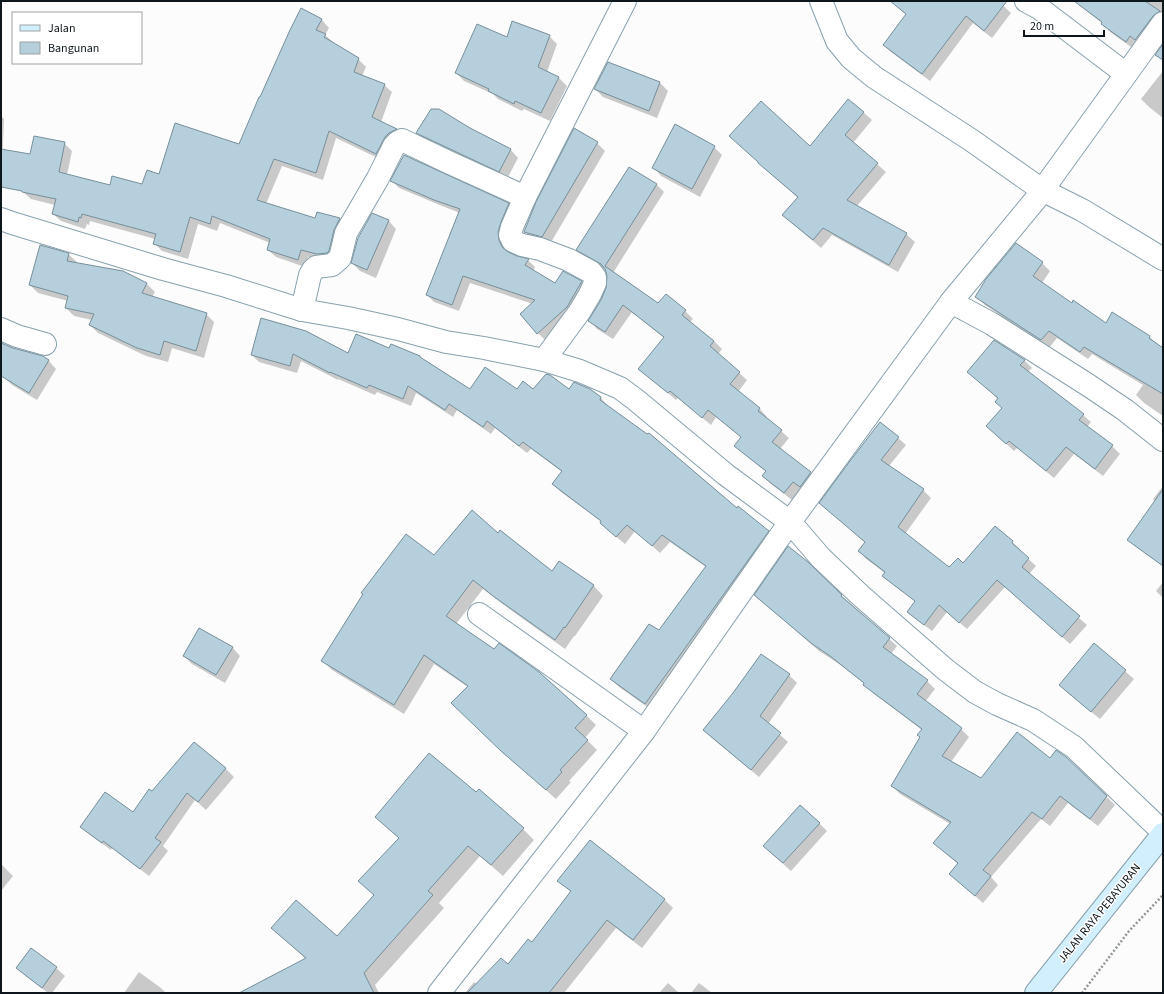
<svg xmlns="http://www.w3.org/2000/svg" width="1164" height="994" font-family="'Source Sans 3',sans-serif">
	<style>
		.shadow { fill: #0003 }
		.building { fill: #b5cfdc; stroke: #768f9b }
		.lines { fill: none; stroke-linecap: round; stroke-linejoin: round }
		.minor-casing { stroke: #88a1ad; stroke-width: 24 }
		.secondary-casing { stroke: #88a1ad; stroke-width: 24 }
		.path { stroke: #939799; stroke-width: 2.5; stroke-dasharray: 2 2; stroke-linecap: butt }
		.minor { stroke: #fff; stroke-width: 22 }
		.secondary { stroke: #d1effc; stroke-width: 22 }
		.labels { text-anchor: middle; stroke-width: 3; stroke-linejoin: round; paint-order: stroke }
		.street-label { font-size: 12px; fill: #0d161b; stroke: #fff }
	</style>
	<rect width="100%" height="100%" fill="#fcfcfc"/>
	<g class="shadow">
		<polygon points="890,1 998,1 1011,13 992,38 973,23 930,81 891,52 884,44 907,15"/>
		<polygon points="1075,1 1163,1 1163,22 1134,49 1110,32 1102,23 1080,6"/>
		<polygon points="302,9 322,20 329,28 325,35 333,42 332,43 358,59 366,67 362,76 384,85 392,92 381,122 396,130 403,137 384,161 336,138 323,180 282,166 266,204 316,219 318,213 340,219 347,227 325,262 308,257 305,267 276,257 268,250 270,243 220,223 217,231 198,224 188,259 162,251 154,243 155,239 90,221 89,225 87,224 85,229 61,221 53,214 55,205 31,199 23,192 64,143 72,151 67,175 110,186 143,185 160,175 240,146"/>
		<polygon points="549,36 557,44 547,72 559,78 567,86 550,121 524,109 522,111 498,99 493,94 464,81 456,73"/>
		<polygon points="1163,71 1163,118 1149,107 1141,99"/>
		<polygon points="660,83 668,91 657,118 603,97 595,89"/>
		<polygon points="863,112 872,120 853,143 886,172 857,206 906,234 915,242 898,272 832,235 821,248 792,223 784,215 798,198 759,163 810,148"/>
		<polygon points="1,116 4,119 1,191"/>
		<polygon points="469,129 510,149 518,158 507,179 425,141 417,133"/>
		<polygon points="597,143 605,151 550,244 533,240 525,232"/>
		<polygon points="714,147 722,155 700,197 661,176 653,167"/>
		<polygon points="392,181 508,204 515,211 504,240 505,248 508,254 517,257 528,260 535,267 533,271 555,284 563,272 581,282 588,289 574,314 545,340 538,333 533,304 470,283 459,311 434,302 427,295 460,213 442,206 399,188"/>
		<polygon points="656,184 664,192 613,273 658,304 685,311 693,319 690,322 714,341 722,349 718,354 747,380 738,392 760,409 767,417 766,418 789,438 780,449 810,473 818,481 792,500 771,484 763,476 766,472 743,453 736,445 742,438 716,417 711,425 678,398 676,400 640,369 664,338 632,312 613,339 597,329 590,321 602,301 607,288 608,276 606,270 585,257 577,250"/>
		<polygon points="388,220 396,229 376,278 360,271 352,263"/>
		<polygon points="68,254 77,262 76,264 147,284 155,292 152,297 206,314 214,322 204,358 172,348 168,362 146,356 98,333 90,325 92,320 74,316 66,308 68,301 38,293 30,285"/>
		<polygon points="1042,263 1050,271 1042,283 1072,304 1106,324 1149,337 1163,349 1163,416 1144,403 1136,395 1143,385 1092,354 1088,359 1057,338 1049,348 985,305 977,297"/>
		<polygon points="262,319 349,354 471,390 533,391 590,390 601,398 608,406 608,407 737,509 766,529 776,539 653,711 619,687 611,679 659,632 706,567 670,542 660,553 635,531 625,544 609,531 601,523 602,522 561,492 553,484 562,472 531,449 527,453 495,428 491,434 457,410 453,417 416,393 411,406 377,392 375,395 338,379 338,380 301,361 297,373 259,362 252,355"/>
		<polygon points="48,360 56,369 37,400 12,385 4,377"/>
		<polygon points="1024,360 1032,368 1028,372 1083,415 1091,422 1087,427 1112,446 1120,454 1103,476 1074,454 1054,478 1017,448 1014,451 987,426 1003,409 998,399 969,372"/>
		<polygon points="880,424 898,438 906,445 889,466 923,490 931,498 905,534 949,569 963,564 1012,542 1020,549 1019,550 1036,566 1029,574 1087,625 1070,644 1005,587 967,629 947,612 932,631 916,619 908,612 916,602 891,583 883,575 885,573 866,559 859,551 866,543 820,503"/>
		<polygon points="1163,486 1163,566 1135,546 1128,540 1155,502 1153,499"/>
		<polygon points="498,534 552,572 559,562 594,586 603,596 575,636 574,636 565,649 504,605 483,589 456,624 586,715 596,725 585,738 597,750 569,781 571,782 556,799 513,761 468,687 434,664 404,714 332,670 323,661 434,557"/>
		<polygon points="1163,582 1163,598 1156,591"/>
		<polygon points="755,595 841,595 897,646 891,654 927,681 935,689 925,702 961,729 969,737 951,762 981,779 1050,759 1066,758 1115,805 1098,826 1068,803 1050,826 1041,819 991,877 998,885 983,903 950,874 958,864 943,851 950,824 900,794 892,786 921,738 922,730 873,693 865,684 839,664 819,651"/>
		<polygon points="1094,644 1134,679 1100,719 1068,693 1060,685"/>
		<polygon points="232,647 240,656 225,683 192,664 184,656"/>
		<polygon points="789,675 797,683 768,724 788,742 759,777 712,738 704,730"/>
		<polygon points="194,743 226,769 234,777 206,810 195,800 163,846 168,851 149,876 112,848 111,850 90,835 82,827 133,813 153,793"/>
		<polygon points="476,793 523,829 534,840 503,876 480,856 439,903 444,908 375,985 379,993 259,993 306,959 272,928 337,938 375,896 400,839 376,817"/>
		<polygon points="819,823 827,831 791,871 772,854"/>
		<polygon points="590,841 665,900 673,908 642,948 616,928 564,993 465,993 474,982 477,984 508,966 532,943 571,892 559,881"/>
		<polygon points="1,864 13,876 1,891"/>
		<polygon points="18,968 56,968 65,976 52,993 48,993 26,976"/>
		<polygon points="139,972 161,988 166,993 124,993"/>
		<polygon points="668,983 679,993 659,993"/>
		<polygon points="699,983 712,993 691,993"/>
	</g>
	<g class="building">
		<polygon points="890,1 1007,1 984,31 966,16 922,74 883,45 906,14"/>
		<polygon points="1074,1 1145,1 1160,11 1153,16 1135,40 1130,36 1126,42 1101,24 1102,22"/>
		<polygon points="301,8 322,19 316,30 326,34 324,37 359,58 354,72 385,84 372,117 397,129 389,133 385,137 376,154 329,131 316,173 274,159 257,200 315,218 317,212 340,218 334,230 329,251 327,253 317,254 301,250 298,260 267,250 270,239 212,216 210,224 190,217 180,252 153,244 156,234 82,214 81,218 79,217 78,222 52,214 56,199 22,192 22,191 1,187 1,149 30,154 34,136 65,142 59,172 110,185 112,176 142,184 147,170 159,174 175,123 239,144 259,97 260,97 290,30"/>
		<polygon points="512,21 550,35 538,67 559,77 541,113 515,101 514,104 488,91 489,89 455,73 477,24 507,37"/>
		<polygon points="1163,44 1163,60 1155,55"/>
		<polygon points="608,62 660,82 649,111 594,89"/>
		<polygon points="848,99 864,112 845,135 878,163 847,200 907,233 889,265 823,228 813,240 782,215 798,197 758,163 758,162 729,136 761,101 810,146"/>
		<polygon points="431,109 439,109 470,128 511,149 499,172 416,133"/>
		<polygon points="675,124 715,146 692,189 652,168"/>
		<polygon points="574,128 598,142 542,237 524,232 536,202"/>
		<polygon points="404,155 509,203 501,222 498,232 499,240 502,247 508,252 517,256 529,259 525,265 555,283 563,271 582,281 567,307 537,334 520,314 535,300 463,276 452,305 426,295 460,209 434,200 390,181"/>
		<polygon points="629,167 657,184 605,266 658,303 666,294 686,310 682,315 714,341 710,346 740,372 730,384 760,408 758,411 782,430 772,442 811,472 800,487 793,482 784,493 762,476 766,471 734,446 741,437 708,410 702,418 670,391 668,393 638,369 664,337 623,305 605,332 588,321 601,300 606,288 607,276 605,269 601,264 576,250"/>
		<polygon points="372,213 389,220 367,270 351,263 358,238"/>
		<polygon points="1016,243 1043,262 1033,276 1072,303 1073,300 1106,323 1112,312 1150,336 1149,338 1163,348 1163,394 1084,347 1080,352 1049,331 1041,340 975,297 986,279"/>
		<polygon points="40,245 69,253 67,261 123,271 147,283 142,293 207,313 196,351 164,341 160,355 137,348 89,325 94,314 65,308 68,296 29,285"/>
		<polygon points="261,318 306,331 348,353 356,334 389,348 391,344 420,356 420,357 470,389 485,367 517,389 523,381 533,389 546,374 550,375 569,389 574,382 576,383 590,389 601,397 600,400 647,434 649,433 737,508 738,506 769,531 645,704 610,679 649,624 659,630 706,566 662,535 652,546 627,525 616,537 600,523 601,521 552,484 562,471 523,442 519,446 487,421 483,427 449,404 445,410 408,386 403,399 369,385 367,388 330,372 330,373 293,354 290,366 251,355"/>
		<polygon points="994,340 1025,360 1020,365 1084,414 1079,420 1113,445 1095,469 1066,447 1046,471 1009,441 1006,444 986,426 1002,408 995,402 998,398 967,372"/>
		<polygon points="1,343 13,348 43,356 49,360 29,393 1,376"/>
		<polygon points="880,422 899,437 881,460 924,489 898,527 949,567 958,558 963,563 995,526 1013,541 1012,543 1029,558 1022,567 1080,616 1062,637 997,580 959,623 939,605 924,625 907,612 915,601 882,576 885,572 858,551 865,542 819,503 850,461"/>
		<polygon points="1163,489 1163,566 1127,540"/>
		<polygon points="472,510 498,533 500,530 552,571 559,561 594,585 565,628 564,627 555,640 493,596 473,580 446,616 494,649 499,643 539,672 587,715 575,728 588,740 560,770 562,772 546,790 502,752 451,703 468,686 424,655 394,705 321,661 363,594 361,593 406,534 434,555"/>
		<polygon points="788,546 808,562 842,595 841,596 890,638 883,647 928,680 917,694 962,728 942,756 981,778 1017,732 1050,758 1056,750 1066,757 1107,796 1090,819 1060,796 1042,819 1032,812 983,870 991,876 975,896 949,874 958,863 933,843 951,822 891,786 920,737 917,735 922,729 863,685 864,683 830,656 811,643 754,595"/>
		<polygon points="199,628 233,647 216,675 183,656"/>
		<polygon points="1094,643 1126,670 1091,712 1059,685"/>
		<polygon points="761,654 790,674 760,716 781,733 751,770 703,730 733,693"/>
		<polygon points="194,742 226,768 198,802 187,793 155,838 161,842 140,869 103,841 102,843 80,827 105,792 133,812 149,789 152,791"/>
		<polygon points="429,753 476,792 479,789 524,828 491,865 468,846 428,891 433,895 364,973 374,993 239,993 306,958 271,928 296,900 337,936 374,895 358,881 399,838 375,817"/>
		<polygon points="800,805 820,823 783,863 763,846"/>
		<polygon points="590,840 665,899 633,940 607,920 549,993 467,993 501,958 508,964 528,939 532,942 571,891 557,881"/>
		<polygon points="31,948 57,967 42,988 16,968"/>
	</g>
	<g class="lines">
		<g class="minor-casing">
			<g id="minor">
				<polyline points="821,1 837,41 851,58 874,77 971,140 1042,190 1082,210 1163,259"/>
				<polyline points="1026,1 1039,8 1126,74"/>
				<polyline points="525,197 625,1"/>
				<polyline points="1,219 12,223 163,269 226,286 302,310 348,318 398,329 446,342 484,348 544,360 580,371 620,388 636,400 725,474 790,522 821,558 860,595 946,670 975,692 997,704 1033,720 1074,747 1163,832"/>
				<polyline points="951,302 992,324 1088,385 1125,410 1163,440"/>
				<polyline points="302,310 310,275 313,270 316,267 332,265 340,258 346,233 378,178 394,146 398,142 402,140 448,162 525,197 512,227 510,235 513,241 522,245 540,249 569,260 591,272 595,277 595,283 590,294 580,311 544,360"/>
				<polyline points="1,329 17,336 45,344"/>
				<polyline points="479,614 644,731"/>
				<polyline points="439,993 644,731 790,522 951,302 1036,199 1163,23"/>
			</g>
		</g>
		<g class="secondary-casing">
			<polyline id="secondary" points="1036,993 1163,834"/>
		</g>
		<polyline class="path" points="1082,993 1129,931 1163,895"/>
		<use href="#minor" class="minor"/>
		<use href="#secondary" class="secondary"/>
	</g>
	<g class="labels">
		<g class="street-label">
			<text transform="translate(1099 913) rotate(-51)" y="4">JALAN RAYA PEBAYURAN</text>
		</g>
	</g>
	<rect width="1164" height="994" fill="none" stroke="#0d161b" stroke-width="4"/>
	<rect x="12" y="12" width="130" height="52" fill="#ffffff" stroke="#9ea2a4"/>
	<rect x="20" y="25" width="20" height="6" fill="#d1effc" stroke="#9ea2a4"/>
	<text x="48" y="32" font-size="12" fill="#0d161b">Jalan</text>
	<rect x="20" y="42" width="20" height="12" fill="#b5cfdc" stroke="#9ea2a4"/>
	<text x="48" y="52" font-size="12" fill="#0d161b">Bangunan</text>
	<path d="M1024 30v6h80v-6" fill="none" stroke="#0d161b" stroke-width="2"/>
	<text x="1030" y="30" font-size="12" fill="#0d161b" stroke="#ffffff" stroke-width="3" paint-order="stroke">20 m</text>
</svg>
